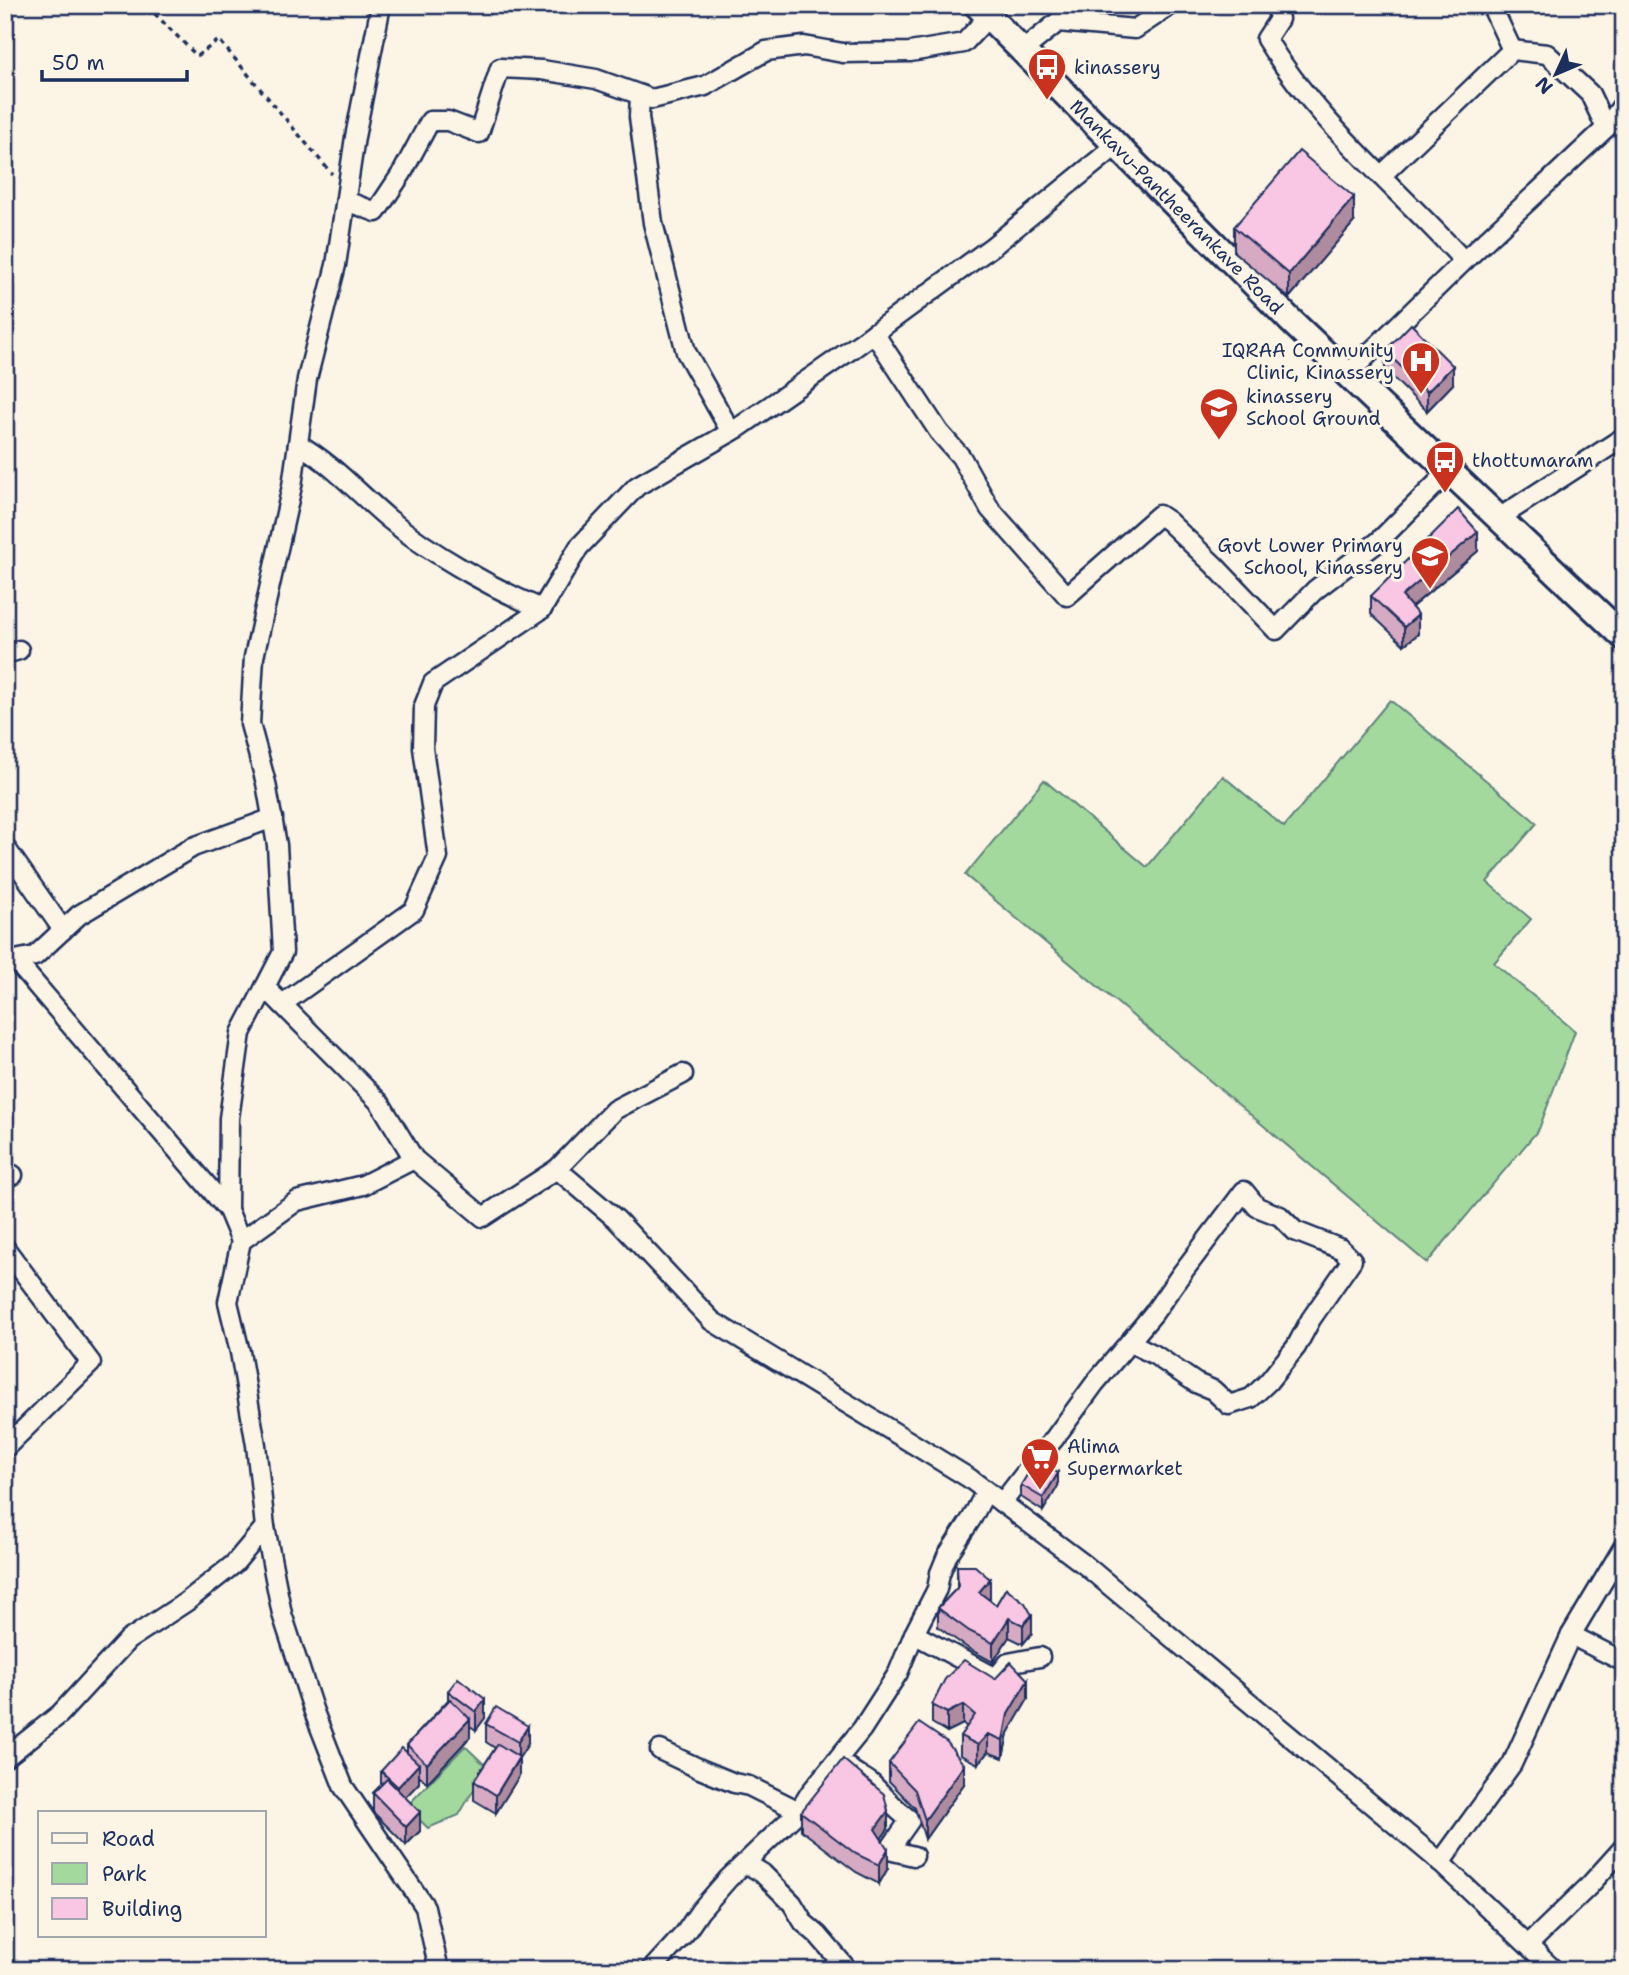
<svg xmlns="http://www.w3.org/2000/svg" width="1629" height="1975" font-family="'Shantell Sans',sans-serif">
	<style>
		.green { fill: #a4d99d; stroke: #60847e; stroke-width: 2 }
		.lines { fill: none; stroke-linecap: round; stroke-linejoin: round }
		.street-casing { stroke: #1b2f5e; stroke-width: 23 }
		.secondary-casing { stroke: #1b2f5e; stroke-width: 30 }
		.path { stroke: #1b2f5e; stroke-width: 3.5; stroke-dasharray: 5 5; stroke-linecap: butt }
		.street { stroke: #fcf5e5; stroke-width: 18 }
		.secondary { stroke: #fcf5e5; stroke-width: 24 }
		.wall { fill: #d6aac3; stroke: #1b2f5e; stroke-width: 2 }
		.shaded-wall { fill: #ae8b9f; stroke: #1b2f5e; stroke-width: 2 }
		.building { fill: #f9c6e3; stroke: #1b2f5e; stroke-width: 2 }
		.labels { text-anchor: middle; stroke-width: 6; stroke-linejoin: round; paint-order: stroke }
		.poi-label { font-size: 19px; fill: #1b2f5e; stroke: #fcf5e5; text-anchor: start }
		.street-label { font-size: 19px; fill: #1b2f5e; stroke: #fcf5e5 }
	</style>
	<rect width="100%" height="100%" fill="#fcf5e5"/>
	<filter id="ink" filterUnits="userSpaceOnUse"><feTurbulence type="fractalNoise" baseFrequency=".0143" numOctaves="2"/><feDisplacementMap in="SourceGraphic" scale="14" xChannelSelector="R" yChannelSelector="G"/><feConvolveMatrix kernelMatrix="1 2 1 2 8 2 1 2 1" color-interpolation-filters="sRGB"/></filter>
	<g filter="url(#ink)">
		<g class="green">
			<polygon points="1390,700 1537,823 1487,882 1531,919 1494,963 1575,1031 1539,1129 1427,1263 965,875 1044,780 1147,867 1223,776 1284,827"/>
			<polygon points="465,1746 487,1767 459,1815 428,1828 406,1807"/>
		</g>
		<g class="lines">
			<g class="street-casing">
				<g id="street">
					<polyline points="381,5 355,137 336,265 307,379 292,486 254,657 250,724 266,783 277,845 283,952 265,987 380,1103 414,1159 483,1217 557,1169 616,1219 712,1321 969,1478 1085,1565 1432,1855 1554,1970"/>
					<path d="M 1276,5 L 1279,19 L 1266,39 C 1318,124 1398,188 1464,261 L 1348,374"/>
					<polyline points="1022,51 1058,22 1135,29 1171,5"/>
					<polyline points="640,95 639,117 653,223 686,352 731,432"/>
					<polyline points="1606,128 1624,103"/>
					<polyline points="1381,176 1512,50 1491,5"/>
					<polyline points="346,201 376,212 402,173 430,121 448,121 479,133 500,68 542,70 596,79 652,99 705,86 766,51 804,46 843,53 910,52 964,43 988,17"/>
					<polyline points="1464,261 1606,128 1590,94 1547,54 1512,50"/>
					<polyline points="874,333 939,432 961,457 990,509 1067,596 1159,515 1168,521 1214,565 1276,630 1315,590 1378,542 1449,471"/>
					<path d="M 298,444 C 333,464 359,494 389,519 C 431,554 492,588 542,609 L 579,547 L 637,486 L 738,428 L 859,344 L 993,246 L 1117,145"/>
					<polyline points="1499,518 1624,437"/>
					<polyline points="5,654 19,650"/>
					<polyline points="5,847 63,930"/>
					<polyline points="15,960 228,1210 241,1241"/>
					<polyline points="5,962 35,956 79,915 193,847 273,818"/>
					<polyline points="282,1004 414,910 438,857 423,748 424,706 433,683 542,609"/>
					<polyline points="557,1169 614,1110 683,1074"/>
					<polyline points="5,1171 13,1175"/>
					<polyline points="228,1210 229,1118 241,1033 265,987"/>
					<polyline points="5,1248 91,1363 5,1448"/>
					<polyline points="1002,1503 1036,1459 1054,1439 1095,1383 1153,1314 1182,1273 1244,1191 1257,1207 1280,1216 1295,1231 1341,1249 1352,1260 1311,1319 1296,1347 1268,1382 1251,1398 1229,1405 1213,1390 1196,1383 1155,1355 1131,1343"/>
					<polyline points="265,1527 282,1614 314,1712 343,1786 425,1907 439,1970"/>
					<polyline points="914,1634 996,1678 1008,1663 1040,1657"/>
					<polyline points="1571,1635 1624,1662"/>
					<polyline points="660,1750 700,1769 734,1783 749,1786 799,1811"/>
					<polyline points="5,1758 60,1714 128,1640 186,1602 234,1564 265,1527 256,1445 240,1352 228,1302 241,1241 297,1201 363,1185 414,1159"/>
					<path d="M 849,1768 C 856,1775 866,1778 872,1784 C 885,1797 895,1809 910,1820 L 889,1850 L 914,1856"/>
					<polyline points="1440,1863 1512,1764 1571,1635 1624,1546"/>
					<polyline points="747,1864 762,1873 792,1903 804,1923 818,1935 848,1970"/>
					<polyline points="1528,1945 1588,1887 1624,1847"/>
					<polyline points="651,1970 685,1933 700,1911 728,1879 799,1811 810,1793 862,1729 898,1673 914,1634 937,1589 940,1573 947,1556 972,1518 986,1491"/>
				</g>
			</g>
			<g class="secondary-casing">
				<g id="secondary">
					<path id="s1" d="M 977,5 L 1290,320 L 1624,637"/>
				</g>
			</g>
			<polyline class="path" points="150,5 152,11 197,56 219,40 332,174"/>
			<use href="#street" class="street"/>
			<use href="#secondary" class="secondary"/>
		</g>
		<g class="wall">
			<polygon points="1354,222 1289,298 1234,252 1234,227"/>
			<polygon points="1385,351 1453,384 1427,411 1385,370"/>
			<polygon points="1478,551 1412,607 1418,634 1404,645 1371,614 1371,596"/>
			<polygon points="1021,1485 1058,1486 1043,1511 1021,1497"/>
			<polygon points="957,1566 990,1598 989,1599 996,1605 1006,1588 1032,1633 1023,1644 1009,1637 993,1662 969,1649 938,1627 938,1608 957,1588"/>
			<polygon points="995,1679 1028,1699 1008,1733 1003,1758 988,1752 978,1764 960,1755 960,1736 967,1727 963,1724 947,1732 932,1723 932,1705"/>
			<polygon points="448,1691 485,1718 476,1730 470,1726 470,1737 427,1783 419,1775 419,1783 405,1797 420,1831 406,1845 373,1812 373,1793 381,1785 381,1771 407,1753 407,1745 448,1700"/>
			<polygon points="486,1724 528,1744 519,1758 519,1776 496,1813 474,1800 474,1781 495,1748 486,1742"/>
			<polygon points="889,1763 964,1784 925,1839 915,1808 889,1781"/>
			<polygon points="801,1812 888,1829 881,1839 888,1868 879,1884 856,1872 801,1830"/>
		</g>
		<g class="shaded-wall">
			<polygon points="1354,197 1354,222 1289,298 1289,274"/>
			<polygon points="1453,366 1453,384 1427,411 1427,392"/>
			<polygon points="1478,532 1478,551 1402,615 1402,596"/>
			<polygon points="1418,615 1418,634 1404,645 1404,627"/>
			<polygon points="1058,1473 1058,1486 1043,1511 1043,1498"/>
			<polygon points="990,1579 990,1598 979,1611 979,1592"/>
			<polygon points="1032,1615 1032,1633 1023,1644 1023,1625"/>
			<polygon points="1009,1618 1009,1637 993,1662 993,1643"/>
			<polygon points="1028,1680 1028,1699 1008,1733 1003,1758 1003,1740 1008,1714"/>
			<polygon points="485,1699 485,1718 476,1730 476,1712"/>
			<polygon points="963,1705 963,1724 947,1732 947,1713"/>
			<polygon points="470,1719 470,1737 427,1783 427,1764"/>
			<polygon points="528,1726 528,1744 519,1758 519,1776 496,1813 496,1795 518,1760 518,1742"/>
			<polygon points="988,1734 988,1752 978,1764 978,1745"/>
			<polygon points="419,1764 419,1783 398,1805 398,1787"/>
			<polygon points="964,1765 964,1784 925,1839 925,1820"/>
			<polygon points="888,1811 888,1829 875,1847 875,1829"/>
			<polygon points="420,1812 420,1831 406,1845 406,1827"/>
			<polygon points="888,1849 888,1868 879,1884 879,1865"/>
		</g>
		<g class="building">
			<polygon points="1299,151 1354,197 1289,274 1234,227"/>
			<polygon points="1411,324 1453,366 1427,392 1385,351"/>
			<polygon points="1458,509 1478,532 1402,596 1418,615 1404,627 1371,596"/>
			<polygon points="1036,1460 1058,1473 1043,1498 1021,1485"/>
			<polygon points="957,1566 975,1566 990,1579 979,1592 996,1605 1006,1588 1025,1603 1032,1615 1023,1625 1009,1618 993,1643 969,1631 938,1608 958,1587"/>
			<polygon points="964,1660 995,1679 1011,1662 1028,1680 1008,1714 1003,1740 988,1734 978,1745 960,1736 975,1715 963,1705 947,1713 932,1705 945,1679"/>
			<polygon points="458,1678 485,1699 476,1712 448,1691"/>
			<polygon points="450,1699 470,1719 427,1764 407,1745"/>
			<polygon points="496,1707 528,1726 518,1742 486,1724"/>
			<polygon points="919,1723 947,1742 964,1765 925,1820 915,1790 889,1763"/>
			<polygon points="498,1744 519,1757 496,1795 474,1781"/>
			<polygon points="402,1748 419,1764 398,1787 381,1771"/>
			<polygon points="843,1759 884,1794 888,1811 875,1829 888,1849 879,1865 856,1854 801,1812"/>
			<polygon points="387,1779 420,1812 406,1827 373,1793"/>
		</g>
	</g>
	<defs>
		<g id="bus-pin" transform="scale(2.0125)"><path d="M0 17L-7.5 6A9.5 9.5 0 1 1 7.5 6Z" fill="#c8321e" stroke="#fcf5e5"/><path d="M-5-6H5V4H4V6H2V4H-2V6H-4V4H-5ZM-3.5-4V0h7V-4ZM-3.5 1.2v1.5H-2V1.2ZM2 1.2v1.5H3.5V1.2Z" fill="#fff"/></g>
		<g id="hospital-pin" transform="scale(2.0125)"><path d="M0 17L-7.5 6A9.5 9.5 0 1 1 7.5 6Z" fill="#c8321e" stroke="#fcf5e5"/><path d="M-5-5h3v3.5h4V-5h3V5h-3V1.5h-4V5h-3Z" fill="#fff"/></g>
		<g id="school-pin" transform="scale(2.0125)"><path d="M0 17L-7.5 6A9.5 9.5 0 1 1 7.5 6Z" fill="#c8321e" stroke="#fcf5e5"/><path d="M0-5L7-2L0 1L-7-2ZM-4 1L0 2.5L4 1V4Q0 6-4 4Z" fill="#fff"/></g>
		<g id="supermarket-pin" transform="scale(2.0125)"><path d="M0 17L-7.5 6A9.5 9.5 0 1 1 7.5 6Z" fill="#c8321e" stroke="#fcf5e5"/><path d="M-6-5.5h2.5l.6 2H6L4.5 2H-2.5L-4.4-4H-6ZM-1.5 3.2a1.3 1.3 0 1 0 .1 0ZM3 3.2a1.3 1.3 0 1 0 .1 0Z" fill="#fff"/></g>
	</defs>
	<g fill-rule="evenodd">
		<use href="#bus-pin" x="1047" y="67"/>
		<use href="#hospital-pin" x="1421" y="361"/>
		<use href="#school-pin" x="1219" y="407"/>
		<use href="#bus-pin" x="1445" y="460"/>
		<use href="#school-pin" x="1430" y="556"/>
		<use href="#supermarket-pin" x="1040" y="1457"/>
	</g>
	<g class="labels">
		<g class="poi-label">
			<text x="1074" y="74">kinassery</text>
			<text x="1394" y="357" text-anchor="end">IQRAA Community<tspan x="1394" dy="22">Clinic, Kinassery</tspan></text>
			<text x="1246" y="403">kinassery<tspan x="1246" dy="22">School Ground</tspan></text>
			<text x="1472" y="467">thottumaram</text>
			<text x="1403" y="552" text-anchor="end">Govt Lower Primary<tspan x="1403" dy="22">School, Kinassery</tspan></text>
			<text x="1067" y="1453">Alima<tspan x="1067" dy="22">Supermarket</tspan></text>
		</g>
		<g class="street-label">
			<text dy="7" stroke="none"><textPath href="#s1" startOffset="284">Mankavu-Pantheerankave Road</textPath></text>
		</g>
	</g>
	<rect width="1629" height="1975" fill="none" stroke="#fcf5e5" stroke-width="28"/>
	<rect x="14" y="14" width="1601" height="1947" fill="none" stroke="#1b2f5e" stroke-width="2.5" filter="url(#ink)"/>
	<rect x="38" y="1811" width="228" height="126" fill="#fcf5e5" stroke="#a2a6af" stroke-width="2"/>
	<rect x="52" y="1833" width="35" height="10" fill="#fcf5e5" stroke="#a2a6af" stroke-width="2"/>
	<text x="102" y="1846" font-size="21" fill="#1b2f5e">Road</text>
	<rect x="52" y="1863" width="35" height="21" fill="#a4d99d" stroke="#a2a6af" stroke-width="2"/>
	<text x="102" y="1881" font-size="21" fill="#1b2f5e">Park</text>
	<rect x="52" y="1898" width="35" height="21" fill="#f9c6e3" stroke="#a2a6af" stroke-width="2"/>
	<text x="102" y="1916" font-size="21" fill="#1b2f5e">Building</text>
	<g transform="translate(1556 74) rotate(226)" stroke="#fcf5e5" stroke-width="5" paint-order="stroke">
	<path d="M0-5L12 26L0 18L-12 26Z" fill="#1b2f5e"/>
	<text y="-10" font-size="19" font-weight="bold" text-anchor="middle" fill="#1b2f5e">N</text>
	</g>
	<path d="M42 70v10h145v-10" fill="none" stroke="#1b2f5e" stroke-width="3.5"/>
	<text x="52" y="70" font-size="21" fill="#1b2f5e" stroke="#fcf5e5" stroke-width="5" paint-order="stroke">50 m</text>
</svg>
